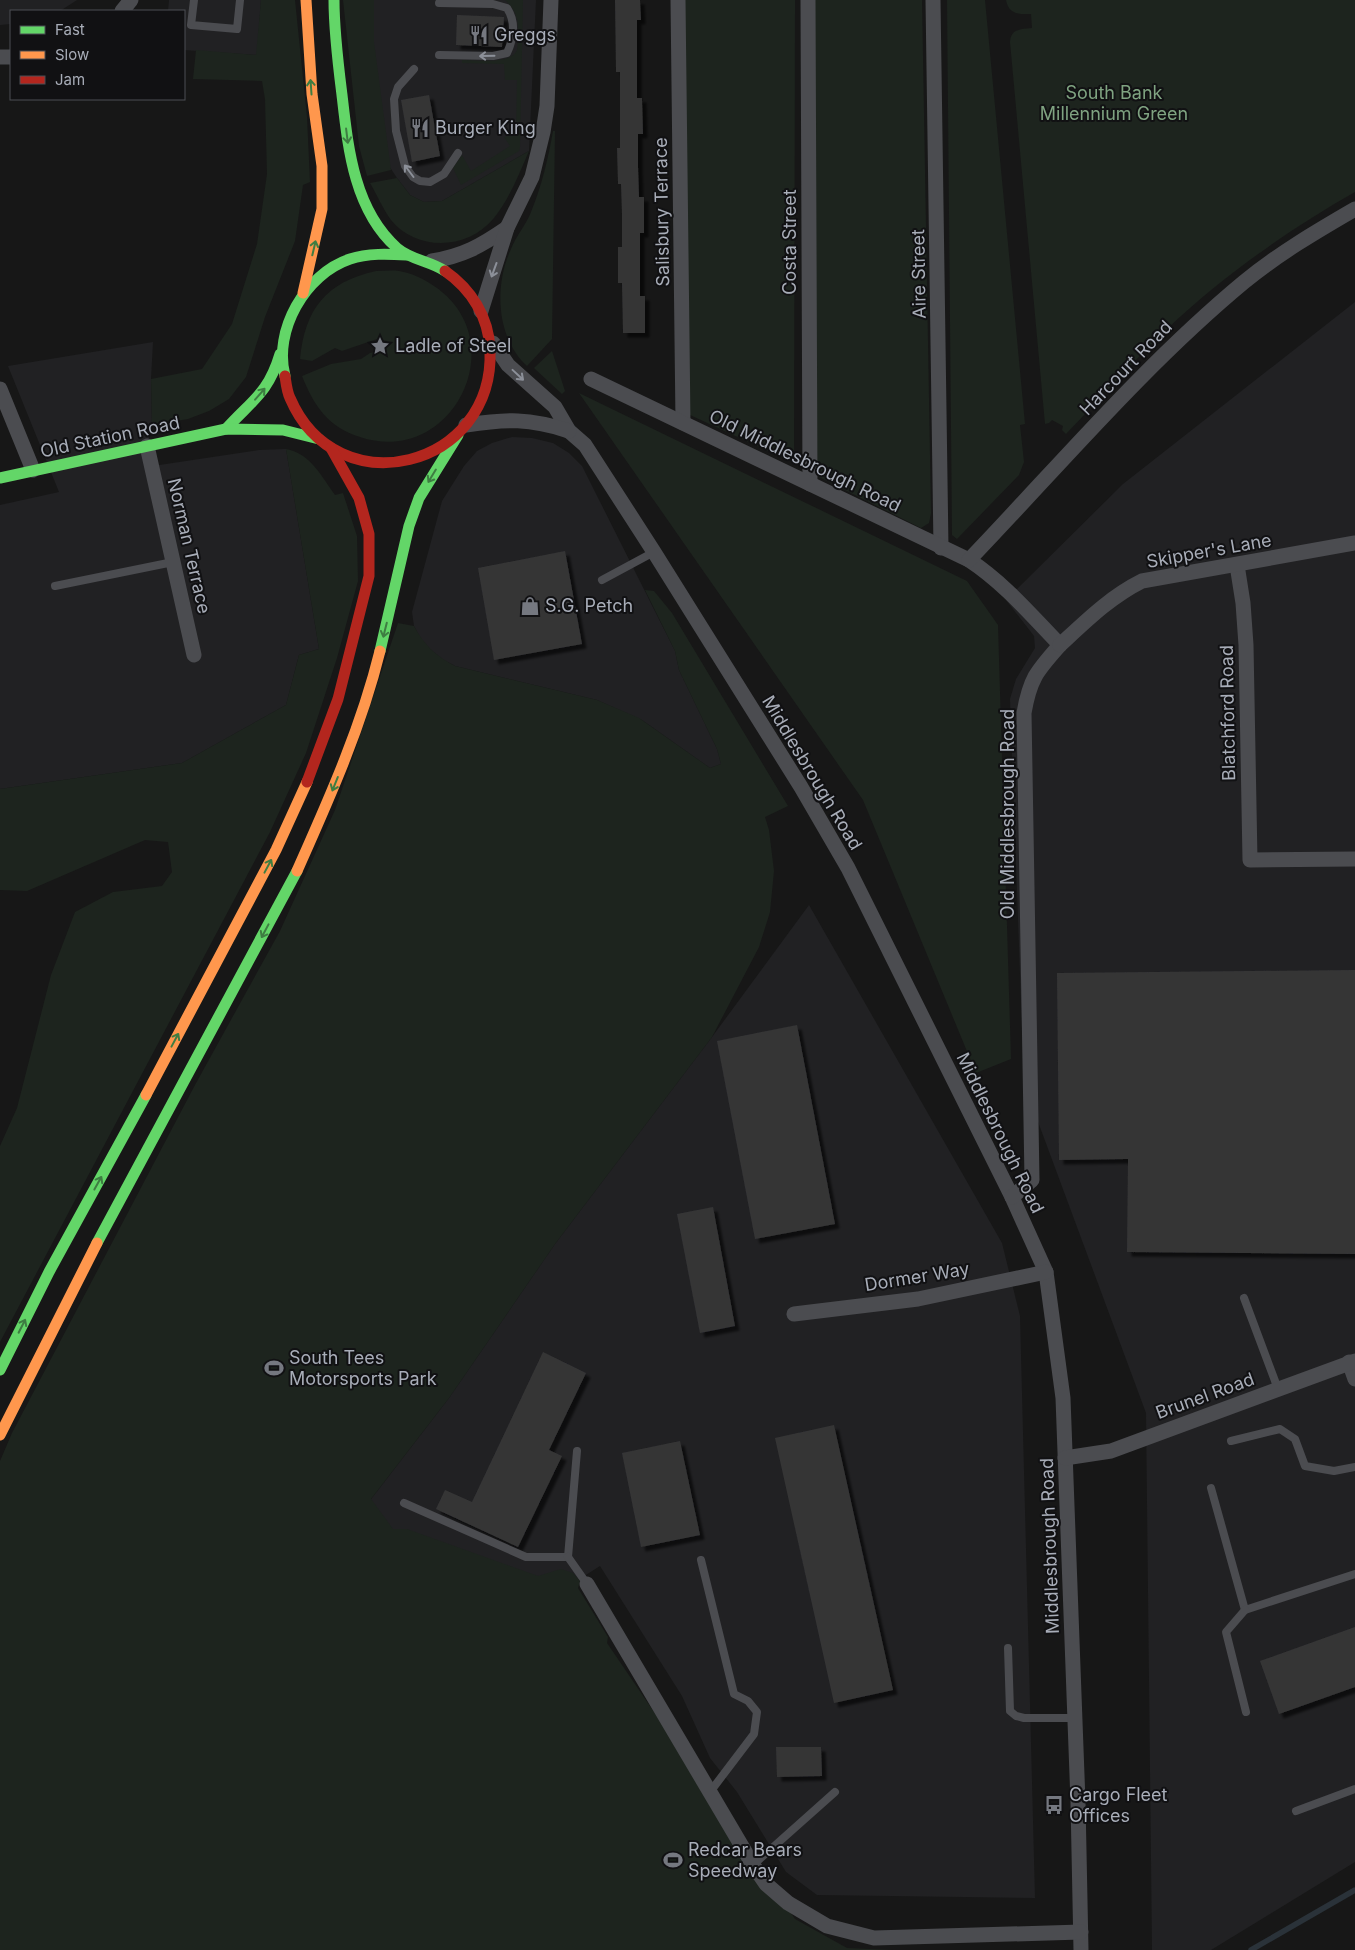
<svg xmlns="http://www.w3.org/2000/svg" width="1355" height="1950" font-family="Inter,sans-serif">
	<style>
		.built { fill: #212123 }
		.green { fill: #1d241e }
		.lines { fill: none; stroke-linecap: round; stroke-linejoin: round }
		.stream { stroke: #2a3239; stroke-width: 5.5 }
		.building { fill: #353536; filter: url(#shadow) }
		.lane { stroke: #4b4c50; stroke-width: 8 }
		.street { stroke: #4b4c50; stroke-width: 15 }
		.fast { stroke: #63d668; stroke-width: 11 }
		.slow { stroke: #ff974d; stroke-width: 11 }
		.jam { stroke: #b3261e; stroke-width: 11 }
		.oneway { stroke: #8c9099 }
		.oneway2 { stroke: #3e7d42 }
		.labels { text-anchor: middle; stroke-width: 4; stroke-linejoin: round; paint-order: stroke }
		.poi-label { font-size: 18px; fill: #a8adb8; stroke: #111113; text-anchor: start }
		.park-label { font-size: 18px; fill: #7fa381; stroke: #111113 }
		.street-label { font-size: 18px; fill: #a8adb8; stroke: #111113 }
	</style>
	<defs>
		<filter id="shadow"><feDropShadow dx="4.5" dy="4.5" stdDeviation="1" flood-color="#0009"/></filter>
	</defs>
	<rect width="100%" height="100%" fill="#171717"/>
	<g class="built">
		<polygon points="0,0 77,0 60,11 11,11 11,24 0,25"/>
		<polygon points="169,0 261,0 257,55 184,50 184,11 168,11"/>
		<polygon points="362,0 536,0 529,151 442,201 424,202 410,195 397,178 372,140"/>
		<polygon points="1355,302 1355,1862 1211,1950 1152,1950 1146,1413 1024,1084 1010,699 1016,679 1035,648 1034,636 1006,600 1123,484"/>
		<polygon points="153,342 151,379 152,425 147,446 146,467 259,450 286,449 319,649 299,655 286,705 182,763 0,789 0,505 59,492 8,366"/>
		<polygon points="512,437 532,438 553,443 569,453 582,466 675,651 679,670 717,749 721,764 710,768 642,720 597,700 455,666 442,659 430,649 421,639 414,626 412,612 442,501 464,466 477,451 492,443"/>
		<polygon points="809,905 1002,1243 1020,1316 1035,1898 817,1895 786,1872 737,1792 710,1758 682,1696 600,1566 567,1587 384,1538 365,1507 449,1398 555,1244 712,1037"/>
	</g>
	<g class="green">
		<polygon points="261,0 295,0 307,117 310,182 303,185 295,241 265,317 246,377 229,399 209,411 188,419 152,425 151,379 202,369 232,324 257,244 267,174 265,99 262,81 193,79 196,50 256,55"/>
		<polygon points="343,0 374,0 374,42 391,170 367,176 359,146"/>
		<path d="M 505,0 L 523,0 L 520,147 L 519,151 L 461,185 L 453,168 L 462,155 L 471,171 L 510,146 L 504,137 L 516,135 L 517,80 L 505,80 L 504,64 L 462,63 L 462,60 C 475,60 511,65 517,50 C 518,44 518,36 518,30 C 518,17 515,9 505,0 Z"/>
		<polygon points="684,0 795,0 794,463 688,414"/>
		<polygon points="810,0 922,0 931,513 929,523 921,528 813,474"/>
		<polygon points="947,0 985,0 1025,424 1020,425 1024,462 1019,475 957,539 952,535"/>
		<path d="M 1006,0 L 1355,0 L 1355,192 C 1288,230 1223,276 1167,329 C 1132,362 1100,399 1066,434 L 1062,430 L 1063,426 L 1052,420 L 1049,423 L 1045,424 L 1010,42 C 1011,29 1020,29 1032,28 L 1031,14 C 1019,14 1009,15 1006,0 Z"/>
		<path d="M 553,131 L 555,131 L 552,339 L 527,366 C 496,338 494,285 511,249 C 516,236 526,225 531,212 C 542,185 548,159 553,131 Z"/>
		<path d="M 529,151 C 519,174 510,198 494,218 C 468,250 417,252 391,220 C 383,209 377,195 370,183 L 397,178 L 410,195 L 424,202 L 442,201 Z"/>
		<path d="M 376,271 C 384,271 392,270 399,271 C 412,273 424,279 434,286 C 515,340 453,468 360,437 C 328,427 314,406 302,376 L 331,364 L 361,359 L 370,353 L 386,349 L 387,341 L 377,339 L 342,351 L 335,348 L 312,361 L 300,359 C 305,309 326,282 376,271 Z"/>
		<polygon points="552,351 565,391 562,394 534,368"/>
		<polygon points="579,393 967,581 998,625 1011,1059 976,1073 863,800"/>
		<path d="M 286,449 C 310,453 322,477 335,495 L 343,493 L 357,536 L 358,581 L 337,658 L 306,753 L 270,832 L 0,1342 L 0,1146 L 17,1108 L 51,975 L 75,912 L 113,892 L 162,886 L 172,872 L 168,842 L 145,840 L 27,891 L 0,890 L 0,789 L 182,763 L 286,705 L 299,655 L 319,649 Z"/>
		<path d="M 645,590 L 654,591 L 672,613 L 788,806 L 765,817 L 769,830 L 774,871 L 770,912 L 759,947 L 712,1037 L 555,1244 L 449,1398 L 371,1499 L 393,1529 L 407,1529 L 538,1576 L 561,1569 L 573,1573 L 580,1581 L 578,1588 L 608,1637 L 607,1643 L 795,1919 L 847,1948 L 893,1950 L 0,1950 L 0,1461 L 12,1433 L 195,1085 L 280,931 L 335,810 L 398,623 L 414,626 C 424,645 436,656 455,666 L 597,700 L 639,718 L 710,768 L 721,764 L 717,749 L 679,670 L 675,651 Z"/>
	</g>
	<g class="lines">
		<polyline class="stream" points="1251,1950 1355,1890"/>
	</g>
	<g class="building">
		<polygon points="615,0 640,0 641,20 637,20 637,98 642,98 643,134 638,134 638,166 639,197 644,197 644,233 640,233 640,296 645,296 645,333 623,333 622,283 618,283 618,247 622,247 622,215 621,184 618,184 617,148 620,148 620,72 616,72"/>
		<polygon points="457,15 504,17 502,47 456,45"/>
		<polygon points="429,95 440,156 412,162 401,100"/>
		<polygon points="565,551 582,644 494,660 478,568"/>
		<polygon points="1355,970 1355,1254 1127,1252 1128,1159 1059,1160 1057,973"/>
		<polygon points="797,1025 835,1224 755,1239 717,1041"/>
		<polygon points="713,1207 735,1326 700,1333 677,1214"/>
		<polygon points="543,1352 586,1373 549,1450 562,1456 518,1547 436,1509 445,1490 472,1502"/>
		<polygon points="834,1425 893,1690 834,1703 775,1438"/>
		<polygon points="680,1441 700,1535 641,1547 622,1453"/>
		<polygon points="1355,1627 1355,1687 1279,1714 1260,1661"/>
		<polygon points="776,1747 821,1747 822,1776 777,1777"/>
	</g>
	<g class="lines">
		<g class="lane">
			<polyline points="194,0 191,25 237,29 240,0"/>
			<path d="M 439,55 L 493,56 L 507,53 C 514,38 516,22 507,8 L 493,4 L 439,3"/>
			<polyline points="414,69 398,87 394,99 396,131 405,166 413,177 420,181 430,182 444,174 458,153"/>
			<polyline points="602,580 654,552"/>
			<polyline points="55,586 173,562"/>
			<polyline points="1244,1298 1278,1389"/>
			<polyline points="1231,1441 1280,1429 1295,1439 1305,1466 1334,1471 1355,1467"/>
			<polyline points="1211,1488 1245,1610 1355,1574"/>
			<polyline points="404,1503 526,1557 568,1557 577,1451"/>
			<polyline points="568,1557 587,1584"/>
			<polyline points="701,1560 734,1694 748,1701 757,1712 754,1734 710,1792"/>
			<polyline points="1245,1610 1226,1632 1246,1712"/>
			<polyline points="1008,1648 1010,1711 1016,1716 1024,1718 1075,1718"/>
			<polyline points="1296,1811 1355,1789"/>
			<polyline points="753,1865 835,1792"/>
		</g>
		<g class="street">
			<polyline points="678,0 683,423"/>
			<polyline points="808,0 810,484"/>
			<polyline points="933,0 941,548"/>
			<polyline points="122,11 131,0"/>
			<polyline points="0,57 11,57"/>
			<path d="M 432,261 C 463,256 481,246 507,228"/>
			<polyline points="481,311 507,228 532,177 543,132 547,106 551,0"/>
			<polyline points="493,343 508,365 555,407 569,431 585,445 654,552 801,787 848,868 1012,1197 1046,1272 1063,1398 1078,1802 1081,1950"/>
			<path d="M 591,379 L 969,560 C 1004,583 1031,615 1060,645 C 1037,671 1030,678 1024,713 L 1032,1180 L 1012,1197"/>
			<polyline points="0,389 33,470"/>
			<path d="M 466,425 C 507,419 529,418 569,431"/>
			<polyline points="147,446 194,655"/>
			<path d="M 969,560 C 1059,466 1144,365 1244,282 C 1278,254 1317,231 1355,209"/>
			<polyline points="1237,565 1243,603 1246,645 1250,860 1355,859"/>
			<path d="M 1060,645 C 1086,621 1110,597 1142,581 L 1355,543"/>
			<polyline points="794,1314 918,1299 1046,1272"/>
			<polyline points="1349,1362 1355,1379"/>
			<polyline points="1065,1458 1111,1451 1355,1361"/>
			<polyline points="587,1584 753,1865 766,1884 788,1903 827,1926 874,1938 1081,1932"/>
		</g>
		<g class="fast">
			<path d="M 334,0 C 334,32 338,63 342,95 C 348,148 354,210 397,248 C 411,260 430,261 445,271"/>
			<path d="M 285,376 C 273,331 305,274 350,259 C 368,253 388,254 407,255"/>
			<path d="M 226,429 C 252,400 268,394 280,354"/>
			<polyline points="0,478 226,429 283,430 319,439"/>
			<polyline points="380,651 409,526 419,498 458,435"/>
			<polyline points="97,1243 297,871"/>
			<polyline points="0,1370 49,1272 146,1095"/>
		</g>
		<g class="slow">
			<polyline points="303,293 322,209 322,166 312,94 306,0"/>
			<path d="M 297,871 C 329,799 361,728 380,651"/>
			<polyline points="146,1095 276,850 307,782"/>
			<polyline points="0,1435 97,1243"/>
		</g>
		<g class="jam">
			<path d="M 285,376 C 286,383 287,392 290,398 C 337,508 495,468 490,350 C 489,317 471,289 445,271"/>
			<polyline points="307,782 338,699 369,576 369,534 359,498 331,448"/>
		</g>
	</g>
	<defs><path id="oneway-shaft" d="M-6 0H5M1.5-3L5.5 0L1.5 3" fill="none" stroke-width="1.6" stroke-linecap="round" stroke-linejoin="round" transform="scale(1.25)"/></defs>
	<g class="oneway">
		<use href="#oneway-shaft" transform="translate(487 56) rotate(179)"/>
		<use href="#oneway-shaft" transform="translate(409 171) rotate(-127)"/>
		<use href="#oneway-shaft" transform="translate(494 270) rotate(110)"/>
		<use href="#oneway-shaft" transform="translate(518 375) rotate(43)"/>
	</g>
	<g class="oneway2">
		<use href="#oneway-shaft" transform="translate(311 87) rotate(-94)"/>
		<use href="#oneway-shaft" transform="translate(347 136) rotate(83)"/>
		<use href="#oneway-shaft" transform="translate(314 248) rotate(-77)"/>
		<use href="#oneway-shaft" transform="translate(260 394) rotate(-49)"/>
		<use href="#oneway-shaft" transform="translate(432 476) rotate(121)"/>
		<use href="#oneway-shaft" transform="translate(385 630) rotate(104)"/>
		<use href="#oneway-shaft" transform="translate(335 784) rotate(112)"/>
		<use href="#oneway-shaft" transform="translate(268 866) rotate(-62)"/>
		<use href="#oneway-shaft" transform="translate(265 931) rotate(118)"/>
		<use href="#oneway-shaft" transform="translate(175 1040) rotate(-62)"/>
		<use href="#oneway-shaft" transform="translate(98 1183) rotate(-61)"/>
		<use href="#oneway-shaft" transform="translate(22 1326) rotate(-63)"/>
	</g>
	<defs>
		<g id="restaurant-bare" transform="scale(1.5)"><path d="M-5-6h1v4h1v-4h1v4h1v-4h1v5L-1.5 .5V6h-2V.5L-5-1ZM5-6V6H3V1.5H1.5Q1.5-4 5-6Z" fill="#757880" stroke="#111113" stroke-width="2.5" paint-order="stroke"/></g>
		<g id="sight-bare" transform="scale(1.5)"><path d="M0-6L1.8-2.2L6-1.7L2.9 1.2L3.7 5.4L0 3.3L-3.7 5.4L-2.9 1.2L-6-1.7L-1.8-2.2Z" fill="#757880" stroke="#111113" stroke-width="2.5" paint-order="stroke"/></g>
		<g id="shop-bare" transform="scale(1.5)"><path d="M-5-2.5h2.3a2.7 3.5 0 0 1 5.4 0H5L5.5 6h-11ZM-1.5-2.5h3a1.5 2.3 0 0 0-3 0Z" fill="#757880" stroke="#111113" stroke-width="2.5" paint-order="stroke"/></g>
		<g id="stadium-bare" transform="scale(1.5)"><path d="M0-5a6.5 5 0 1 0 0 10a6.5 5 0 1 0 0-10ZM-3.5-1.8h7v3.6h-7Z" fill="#757880" stroke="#111113" stroke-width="2.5" paint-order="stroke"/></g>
		<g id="bus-bare" transform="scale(1.5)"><path d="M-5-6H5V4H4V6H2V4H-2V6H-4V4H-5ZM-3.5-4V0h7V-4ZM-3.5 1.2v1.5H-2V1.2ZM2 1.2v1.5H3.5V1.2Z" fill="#757880" stroke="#111113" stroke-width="2.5" paint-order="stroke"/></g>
	</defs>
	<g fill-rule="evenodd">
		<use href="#restaurant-bare" x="479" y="35"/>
		<use href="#restaurant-bare" x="420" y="128"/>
		<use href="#sight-bare" x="380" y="346"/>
		<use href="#shop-bare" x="530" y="606"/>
		<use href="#stadium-bare" x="274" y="1368"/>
		<use href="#bus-bare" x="1054" y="1805"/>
		<use href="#stadium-bare" x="673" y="1860"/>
	</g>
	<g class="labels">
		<g class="poi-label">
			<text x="494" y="41">Greggs</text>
			<text x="435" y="134">Burger King</text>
			<text x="395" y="352">Ladle of Steel</text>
			<text x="545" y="612">S.G. Petch</text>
			<text x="289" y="1364">South Tees<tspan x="289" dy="21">Motorsports Park</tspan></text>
			<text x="1069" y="1801">Cargo Fleet<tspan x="1069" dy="21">Offices</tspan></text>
			<text x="688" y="1856">Redcar Bears<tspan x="688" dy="21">Speedway</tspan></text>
		</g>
		<g class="park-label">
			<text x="1114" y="99">South Bank<tspan x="1114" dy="21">Millennium Green</tspan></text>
		</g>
		<g class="street-label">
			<text transform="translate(662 212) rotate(-91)" y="6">Salisbury Terrace</text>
			<text transform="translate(790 242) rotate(-90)" y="6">Costa Street</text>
			<text transform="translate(919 274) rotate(-91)" y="6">Aire Street</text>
			<text transform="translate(1126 368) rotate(-46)" y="6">Harcourt Road</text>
			<text transform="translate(110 437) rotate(-12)" y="6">Old Station Road</text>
			<text transform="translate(805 461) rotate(26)" y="6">Old Middlesbrough Road</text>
			<text transform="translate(189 546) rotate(77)" y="6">Norman Terrace</text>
			<text transform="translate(1209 551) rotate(-10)" y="6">Skipper's Lane</text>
			<text transform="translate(1228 713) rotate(-91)" y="6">Blatchford Road</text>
			<text transform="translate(812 773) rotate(59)" y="6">Middlesbrough Road</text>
			<text transform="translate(1008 814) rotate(-90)" y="6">Old Middlesbrough Road</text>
			<text transform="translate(1000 1133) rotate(64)" y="6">Middlesbrough Road</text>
			<text transform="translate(917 1277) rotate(-9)" y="6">Dormer Way</text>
			<text transform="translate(1205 1396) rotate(-20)" y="6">Brunel Road</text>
			<text transform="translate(1050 1546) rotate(-92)" y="6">Middlesbrough Road</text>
		</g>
	</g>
	<rect x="10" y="10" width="175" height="90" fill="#111113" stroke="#4d4f55"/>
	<rect x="20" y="26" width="25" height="8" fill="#63d668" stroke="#4d4f55"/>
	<text x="55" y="35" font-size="15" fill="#a8adb8">Fast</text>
	<rect x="20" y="51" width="25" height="8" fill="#ff974d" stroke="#4d4f55"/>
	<text x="55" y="60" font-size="15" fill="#a8adb8">Slow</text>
	<rect x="20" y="76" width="25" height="8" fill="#b3261e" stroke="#4d4f55"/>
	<text x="55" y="85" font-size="15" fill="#a8adb8">Jam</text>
</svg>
